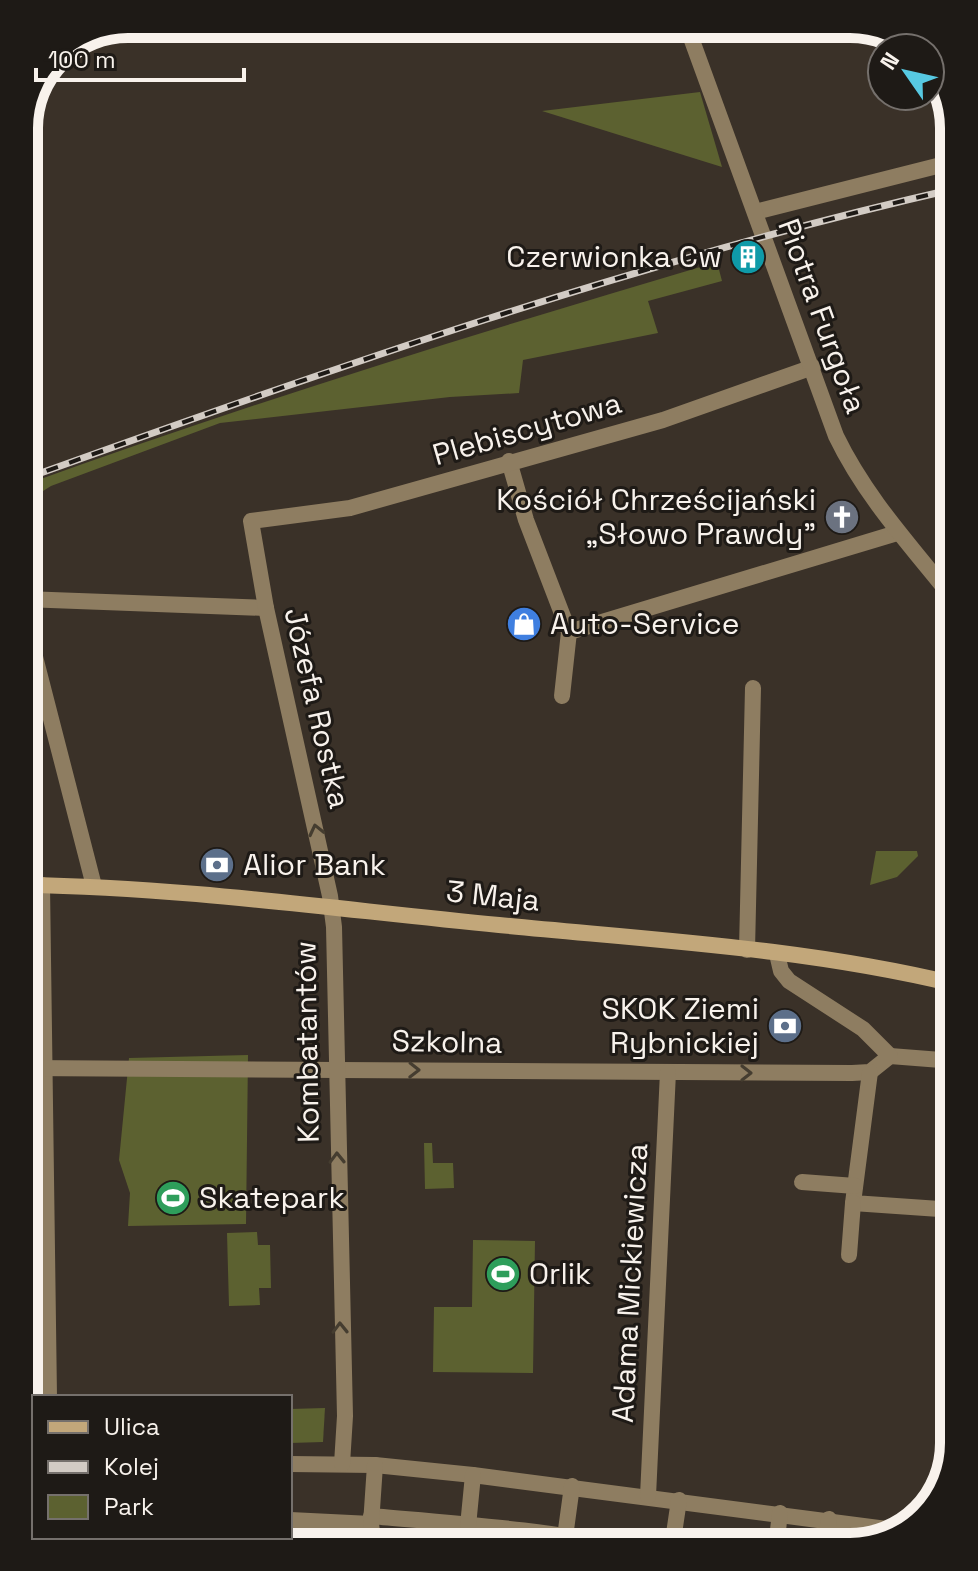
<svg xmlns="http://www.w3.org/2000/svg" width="978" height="1571" font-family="'Space Grotesk',sans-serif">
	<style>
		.green { fill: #5c6130 }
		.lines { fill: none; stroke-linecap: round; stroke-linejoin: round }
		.minor { stroke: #8e7d61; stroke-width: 16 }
		.tertiary { stroke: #8e7d61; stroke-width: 16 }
		.secondary { stroke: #c2a77a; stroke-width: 16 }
		.rail-casing { stroke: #d2cbc4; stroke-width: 7 }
		.rail { stroke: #1e1a16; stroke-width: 4; stroke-dasharray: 12; stroke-linecap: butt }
		.oneway { stroke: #453d30 }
		.labels { text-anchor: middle; stroke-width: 6; stroke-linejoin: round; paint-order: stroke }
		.poi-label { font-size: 30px; fill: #f8f2ec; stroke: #1e1a16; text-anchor: start }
		.street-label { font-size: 30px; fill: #f8f2ec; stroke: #1e1a16 }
		.rim { fill: none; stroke: #f8f2ec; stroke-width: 10 }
	</style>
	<rect width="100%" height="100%" fill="#3a3128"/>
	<g class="green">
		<polygon points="700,92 722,167 542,111"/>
		<polygon points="954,198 954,313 937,202"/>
		<path d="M 717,262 L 722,281 L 648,301 L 658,333 L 523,360 L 519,393 L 450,397 L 220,423 L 51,486 L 24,503 L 24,485 C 253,402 484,331 717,262 Z"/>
		<polygon points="876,851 917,851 918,856 897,877 870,885"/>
		<polygon points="248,1055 246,1224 128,1226 130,1193 119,1160 129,1058"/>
		<polygon points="424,1143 432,1143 433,1163 453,1163 454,1188 425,1189"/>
		<polygon points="257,1232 258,1245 270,1245 271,1288 259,1288 260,1305 229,1306 227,1233"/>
		<polygon points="473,1240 535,1241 533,1373 433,1372 434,1307 472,1307"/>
		<polygon points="325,1408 323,1442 290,1443 290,1409"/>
	</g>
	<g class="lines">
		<g class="minor">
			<polyline points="755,212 941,165 954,136"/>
			<polyline points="509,461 526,520 569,632 897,533"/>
			<polyline points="24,599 266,608"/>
			<polyline points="24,614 94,886"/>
			<polyline points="562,696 569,632"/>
			<polyline points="25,885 34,1410"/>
			<polyline points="42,885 49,1397"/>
			<polyline points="747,950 753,688"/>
			<polyline points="890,1056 954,1061"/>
			<polyline points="24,1068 852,1073 870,1072 890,1056 863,1029 789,981 781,971 777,954"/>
			<polyline points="870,1072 853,1203 954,1210"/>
			<polyline points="802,1182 855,1186"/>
			<polyline points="849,1255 853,1203"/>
			<polyline points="29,1464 34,1464"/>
			<polyline points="290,1464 375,1465 473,1475 902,1531"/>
			<polyline points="342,1464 345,1416 334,927 330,896 266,608 251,521 350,508 663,420 813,367"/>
			<polyline points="648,1496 668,1072"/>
			<path d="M 371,1516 C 410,1520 586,1532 607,1547"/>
			<polyline points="290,1520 371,1524"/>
			<polyline points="468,1526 473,1475"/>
			<polyline points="565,1537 572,1486"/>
			<polyline points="374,1547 371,1524 375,1465"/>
			<polyline points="672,1547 679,1500"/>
			<polyline points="776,1547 780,1513"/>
			<polyline points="825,1547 829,1519"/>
		</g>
		<path class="tertiary" d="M 686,24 L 836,436 C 866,498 911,546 954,600"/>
		<path class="secondary" d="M 24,885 C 183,887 341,910 499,925 C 651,940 805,948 954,984"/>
		<g class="rail-casing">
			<path id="rail" d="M 24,479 C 330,369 637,261 954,189"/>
		</g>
		<use href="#rail" class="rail"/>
	</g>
	<defs><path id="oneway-chevron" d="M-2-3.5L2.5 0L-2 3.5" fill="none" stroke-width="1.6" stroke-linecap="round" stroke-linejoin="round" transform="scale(2)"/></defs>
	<g class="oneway">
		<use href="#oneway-chevron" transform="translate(316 830) rotate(-103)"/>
		<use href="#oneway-chevron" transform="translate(414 1070) rotate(1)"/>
		<use href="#oneway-chevron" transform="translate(746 1073)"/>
		<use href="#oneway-chevron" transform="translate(337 1158) rotate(-91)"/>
		<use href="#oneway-chevron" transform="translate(340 1328) rotate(-91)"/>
	</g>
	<defs>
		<g id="building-disc" transform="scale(1.8)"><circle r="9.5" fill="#0f9aa8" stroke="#1e1a16"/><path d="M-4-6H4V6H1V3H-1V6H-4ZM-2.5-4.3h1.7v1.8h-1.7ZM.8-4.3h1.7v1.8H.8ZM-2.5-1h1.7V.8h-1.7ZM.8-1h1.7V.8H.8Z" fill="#fff"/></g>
		<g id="church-disc" transform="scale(1.8)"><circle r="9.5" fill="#6b7280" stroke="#1e1a16"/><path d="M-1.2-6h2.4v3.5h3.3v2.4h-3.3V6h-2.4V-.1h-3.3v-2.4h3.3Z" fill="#fff"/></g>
		<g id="shop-disc" transform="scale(1.8)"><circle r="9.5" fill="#3f7fe0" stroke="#1e1a16"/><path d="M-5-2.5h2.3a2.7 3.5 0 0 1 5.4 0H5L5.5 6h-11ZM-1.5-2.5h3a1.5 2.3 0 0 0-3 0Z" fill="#fff"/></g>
		<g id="bank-disc" transform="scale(1.8)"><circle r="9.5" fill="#5c6f8a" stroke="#1e1a16"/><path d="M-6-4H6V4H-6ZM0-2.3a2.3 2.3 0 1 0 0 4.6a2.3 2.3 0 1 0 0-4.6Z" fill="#fff"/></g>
		<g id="stadium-disc" transform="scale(1.8)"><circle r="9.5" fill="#2e9e5b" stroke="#1e1a16"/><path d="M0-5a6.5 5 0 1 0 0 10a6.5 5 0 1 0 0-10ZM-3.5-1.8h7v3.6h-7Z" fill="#fff"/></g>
	</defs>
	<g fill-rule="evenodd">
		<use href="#building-disc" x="748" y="257"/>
		<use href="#church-disc" x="842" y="517"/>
		<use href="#shop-disc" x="524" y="624"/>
		<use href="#bank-disc" x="217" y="865"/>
		<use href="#bank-disc" x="785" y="1026"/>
		<use href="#stadium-disc" x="173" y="1198"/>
		<use href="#stadium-disc" x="503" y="1274"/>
	</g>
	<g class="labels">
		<g class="poi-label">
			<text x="722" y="267" text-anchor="end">Czerwionka Cw</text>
			<text x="816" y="510" text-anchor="end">Kościół Chrześcijański<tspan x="816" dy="34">„Słowo Prawdy”</tspan></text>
			<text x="550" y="634">Auto-Service</text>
			<text x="243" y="875">Alior Bank</text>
			<text x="759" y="1019" text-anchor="end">SKOK Ziemi<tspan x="759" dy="34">Rybnickiej</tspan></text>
			<text x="199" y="1208">Skatepark</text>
			<text x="529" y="1284">Orlik</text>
		</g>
		<g class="street-label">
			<text transform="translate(822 316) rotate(70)" y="10">Piotra Furgoła</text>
			<text transform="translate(527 429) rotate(-16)" y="10">Plebiscytowa</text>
			<text transform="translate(317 708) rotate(77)" y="10">Józefa Rostka</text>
			<text transform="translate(493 896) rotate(6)" y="10">3 Maja</text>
			<text transform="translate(307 1042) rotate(-91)" y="10">Kombatantów</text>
			<text transform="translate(447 1042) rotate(1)" y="10">Szkolna</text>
			<text transform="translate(630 1283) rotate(-87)" y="10">Adama Mickiewicza</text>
		</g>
	</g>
	<path d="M0 0H978V1571H0ZM128 38H850A90 90 0 0 1 940 128V1443A90 90 0 0 1 850 1533H128A90 90 0 0 1 38 1443V128A90 90 0 0 1 128 38Z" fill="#1e1a16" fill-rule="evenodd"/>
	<path class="rim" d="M128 38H850A90 90 0 0 1 940 128V1443A90 90 0 0 1 850 1533H128A90 90 0 0 1 38 1443V128A90 90 0 0 1 128 38Z"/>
	<rect x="32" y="1395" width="260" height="144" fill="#1e1a16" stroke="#75706c" stroke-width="2"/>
	<rect x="48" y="1421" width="40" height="12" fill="#c2a77a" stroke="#75706c" stroke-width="2"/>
	<text x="104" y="1435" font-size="24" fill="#f8f2ec">Ulica</text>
	<rect x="48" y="1461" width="40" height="12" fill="#d2cbc4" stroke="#75706c" stroke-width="2"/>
	<text x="104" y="1475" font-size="24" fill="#f8f2ec">Kolej</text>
	<rect x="48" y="1495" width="40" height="24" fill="#5c6130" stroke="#75706c" stroke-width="2"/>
	<text x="104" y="1515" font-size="24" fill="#f8f2ec">Park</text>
	<g transform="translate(906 72) rotate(304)"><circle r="38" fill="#1e1a16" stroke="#75706c" stroke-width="2"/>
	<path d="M0-6L14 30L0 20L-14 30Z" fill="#57c9e2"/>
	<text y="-12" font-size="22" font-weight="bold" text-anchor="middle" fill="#f8f2ec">N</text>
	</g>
	<path d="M36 68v12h208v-12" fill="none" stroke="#f8f2ec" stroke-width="4"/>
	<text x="48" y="68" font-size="24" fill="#f8f2ec" stroke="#1e1a16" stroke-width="6" paint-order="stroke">100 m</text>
</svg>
